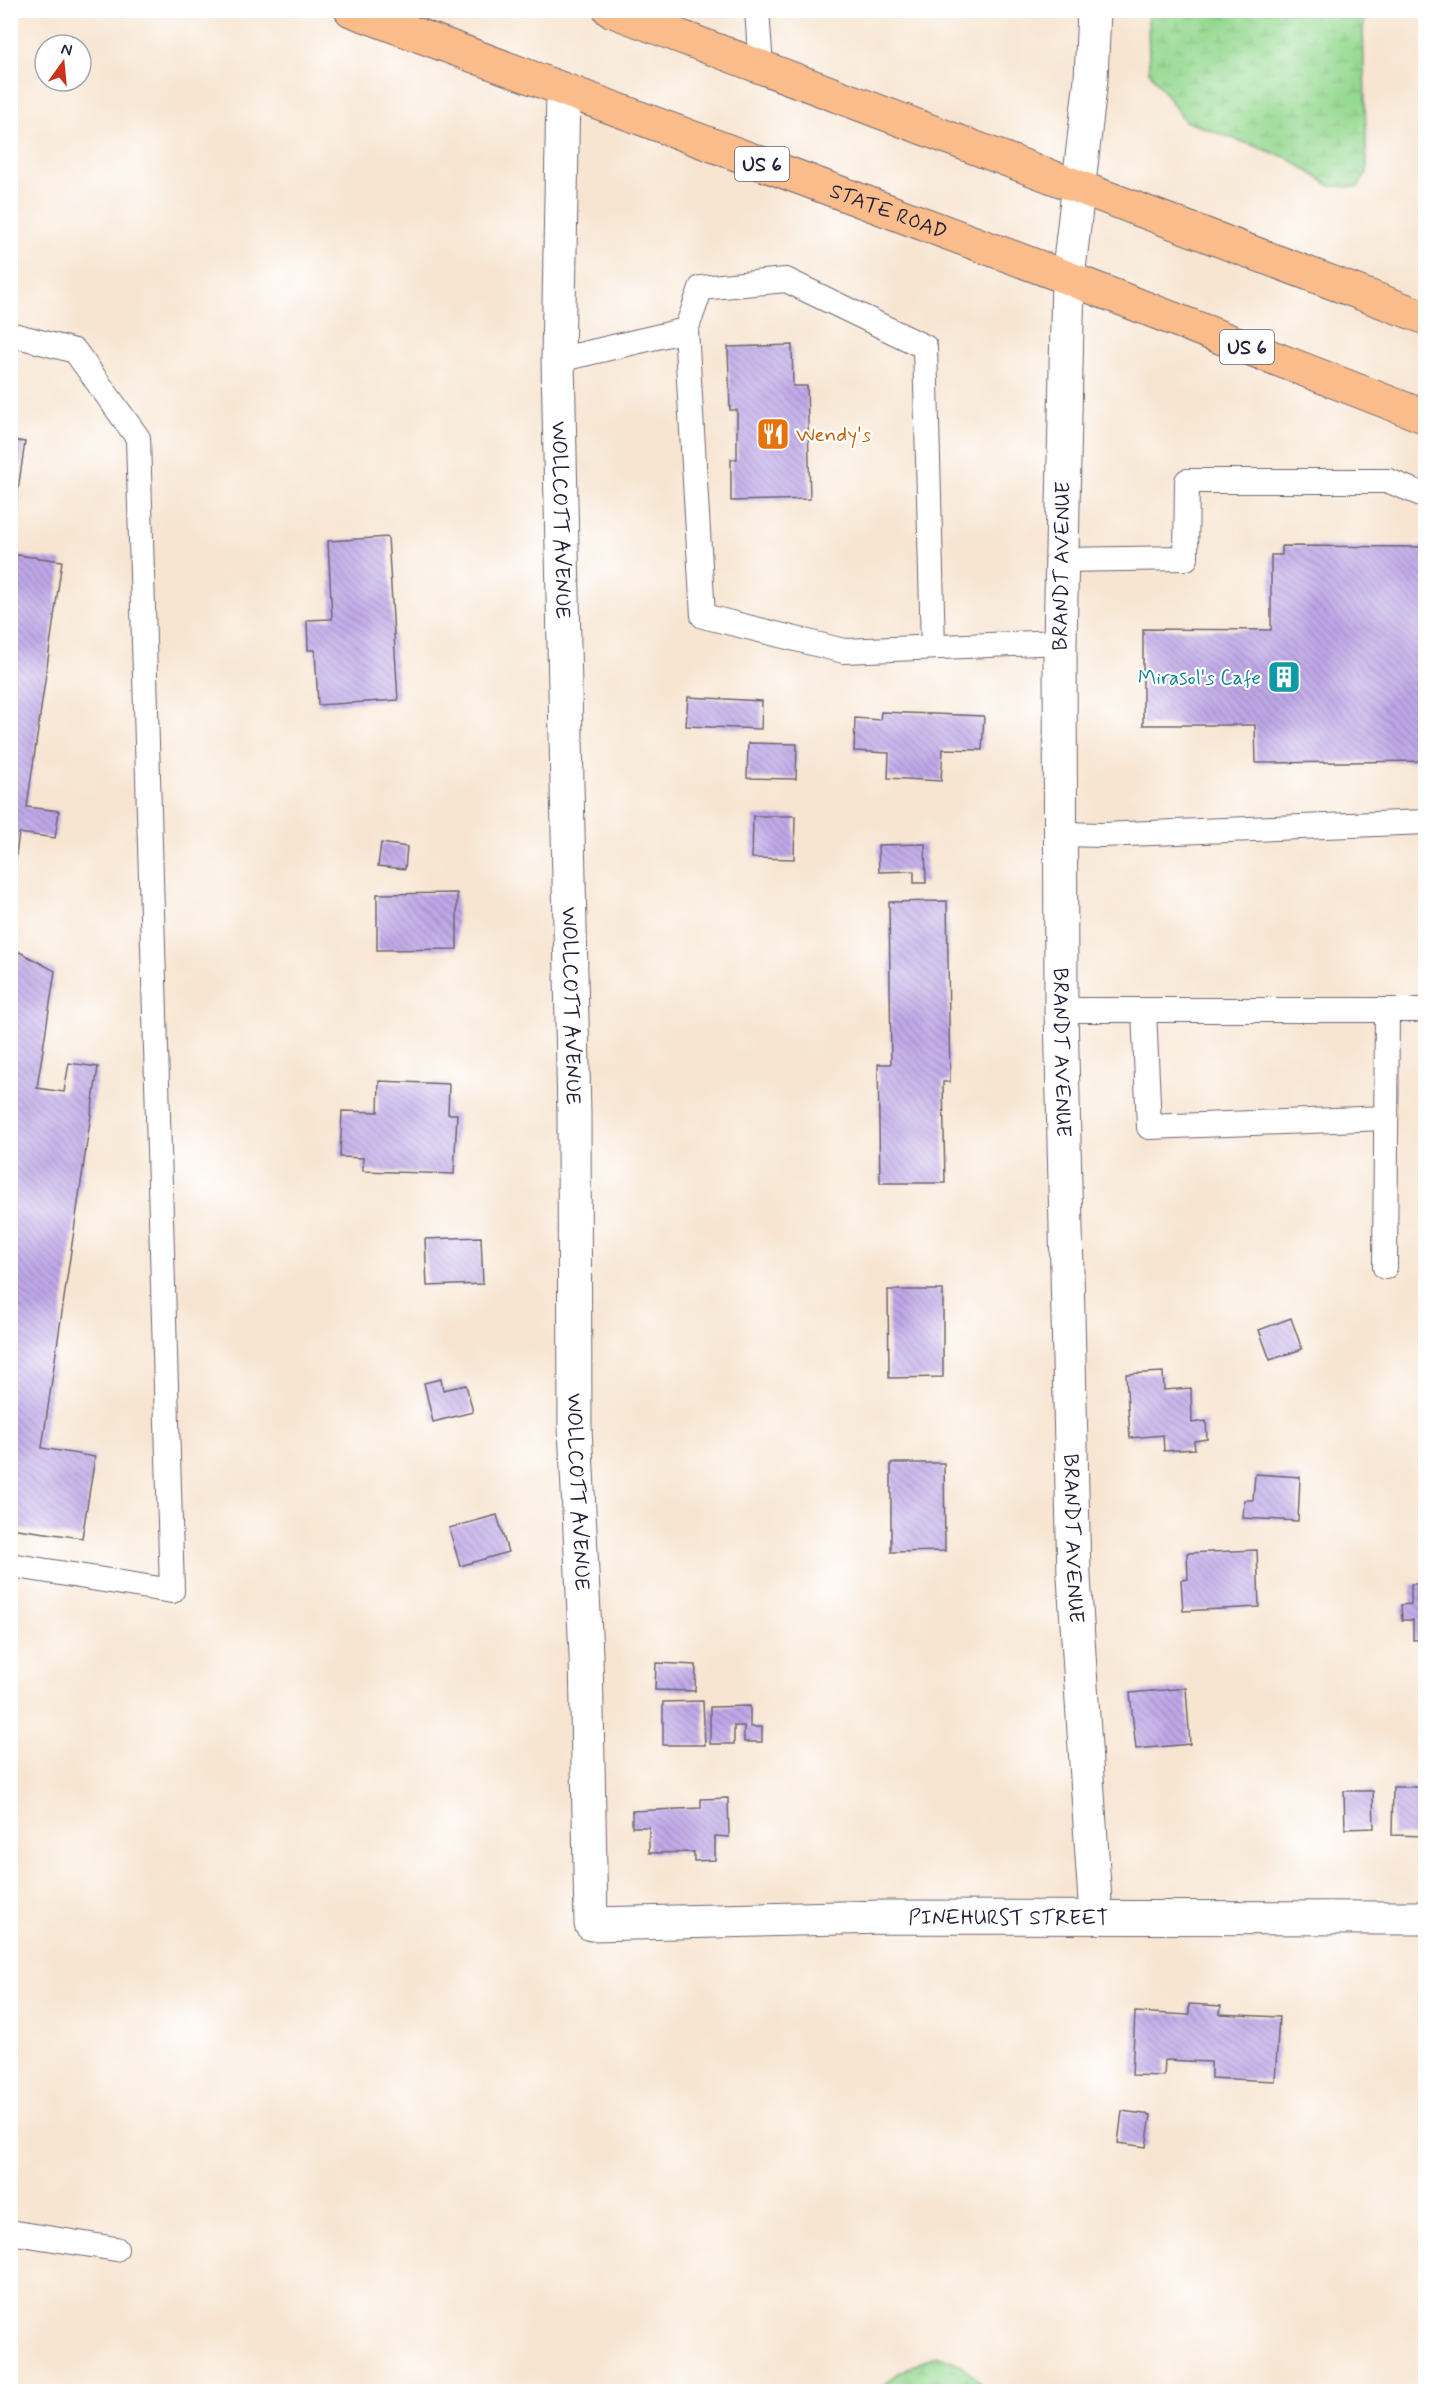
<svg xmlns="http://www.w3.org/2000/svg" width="1436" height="2402" font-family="Mynerve,sans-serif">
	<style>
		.wetland { fill: url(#wetland-marsh); stroke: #5c7e66; stroke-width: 1.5 }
		.building { fill: url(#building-back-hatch) }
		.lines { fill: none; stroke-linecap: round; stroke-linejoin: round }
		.lane-casing { stroke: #6d6670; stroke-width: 26 }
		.street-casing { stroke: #6d6670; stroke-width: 35 }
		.primary-casing { stroke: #6d6670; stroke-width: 35 }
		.lane { stroke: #fff; stroke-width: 24 }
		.street { stroke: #fff; stroke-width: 33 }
		.primary { stroke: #f9bc8a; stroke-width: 33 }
		.labels { text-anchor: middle; stroke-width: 4.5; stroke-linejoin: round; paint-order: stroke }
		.shield { fill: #fff; stroke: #646476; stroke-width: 1.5 }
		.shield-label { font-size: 20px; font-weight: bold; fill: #22223b }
		.street-label { font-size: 21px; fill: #22223b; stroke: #fff }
		.food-label { font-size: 21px; fill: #c56008; stroke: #fff; text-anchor: start }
		.culture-label { font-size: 21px; fill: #0d838f; stroke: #fff; text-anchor: end }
	</style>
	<defs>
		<pattern id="wetland-marsh" width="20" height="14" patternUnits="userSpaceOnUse" patternTransform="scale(1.5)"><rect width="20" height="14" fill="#96d991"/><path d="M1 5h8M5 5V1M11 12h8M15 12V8" fill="none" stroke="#81ba7e"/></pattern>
		<pattern id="building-back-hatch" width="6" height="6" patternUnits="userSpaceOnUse" patternTransform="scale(1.5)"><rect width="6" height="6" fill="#bfa8e8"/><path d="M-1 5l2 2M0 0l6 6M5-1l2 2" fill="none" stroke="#9b88bd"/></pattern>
	</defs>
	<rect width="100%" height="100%" fill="#fff"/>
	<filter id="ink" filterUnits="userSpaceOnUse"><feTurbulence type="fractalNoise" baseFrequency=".0167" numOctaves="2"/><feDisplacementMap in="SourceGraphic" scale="12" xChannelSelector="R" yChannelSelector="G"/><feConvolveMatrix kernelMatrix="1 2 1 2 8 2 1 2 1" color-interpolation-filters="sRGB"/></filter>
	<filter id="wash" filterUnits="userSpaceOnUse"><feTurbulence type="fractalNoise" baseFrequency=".008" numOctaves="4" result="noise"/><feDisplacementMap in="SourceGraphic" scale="24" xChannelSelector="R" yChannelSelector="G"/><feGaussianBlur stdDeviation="1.35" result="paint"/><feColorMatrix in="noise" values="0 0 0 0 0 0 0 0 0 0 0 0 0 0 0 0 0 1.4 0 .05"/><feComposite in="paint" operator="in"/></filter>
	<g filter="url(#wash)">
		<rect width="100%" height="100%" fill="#f7e5d1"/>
		<g class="wetland">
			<polygon points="1148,10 1368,11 1363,28 1367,173 1358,187 1331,186 1288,158 1185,121 1149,71"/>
			<path d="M 936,2355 C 960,2362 972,2370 985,2391 L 877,2391 L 895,2375 Z"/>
		</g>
		<g id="blocks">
			<g class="building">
				<polygon points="792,345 793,386 807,386 810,499 731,501 731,459 737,459 737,410 730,410 728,347"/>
				<polygon points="10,440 25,442 12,531 10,531"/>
				<polygon points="388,537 398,700 318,705 315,650 308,650 307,620 332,619 328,541"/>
				<polygon points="1282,546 1426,547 1426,761 1256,763 1255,725 1143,725 1143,629 1271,630 1271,555 1282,555"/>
				<polygon points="10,554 62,561 27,807 59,811 55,838 19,833 12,883"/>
				<polygon points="688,697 762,701 761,729 686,726"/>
				<polygon points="881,712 984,716 982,750 943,749 941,781 888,778 889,753 854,751 855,718 880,720"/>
				<polygon points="748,743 797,744 796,779 747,778"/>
				<polygon points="753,816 795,816 794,859 752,858"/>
				<polygon points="381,843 407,847 405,869 378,866"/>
				<polygon points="925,844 926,883 914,883 914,871 879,872 878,845"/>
				<polygon points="457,893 457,949 377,950 377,894"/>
				<polygon points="947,901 950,1082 943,1082 945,1183 880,1183 878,1064 891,1064 889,902"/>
				<polygon points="10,947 55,971 37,1088 64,1092 69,1063 98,1067 42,1448 95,1457 82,1538 10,1528"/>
				<polygon points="379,1081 449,1084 448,1114 457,1114 454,1174 363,1171 363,1158 340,1157 342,1111 378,1112"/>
				<polygon points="481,1237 483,1284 427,1286 425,1239"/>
				<polygon points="888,1290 943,1290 943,1377 889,1378"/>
				<polygon points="1291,1318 1302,1349 1270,1360 1259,1330"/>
				<polygon points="1163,1372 1164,1390 1191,1388 1192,1423 1206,1421 1207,1439 1194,1441 1195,1449 1164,1451 1163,1435 1130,1438 1126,1374"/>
				<polygon points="441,1379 443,1390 466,1385 473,1412 433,1422 424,1383"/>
				<polygon points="891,1463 944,1463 945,1551 891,1552"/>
				<polygon points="1255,1474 1300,1477 1298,1521 1243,1518 1244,1500 1253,1500"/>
				<polygon points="497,1515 508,1552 460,1566 449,1528"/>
				<polygon points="1257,1550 1259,1607 1183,1611 1181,1580 1188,1579 1187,1553"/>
				<polygon points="1411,1584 1426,1584 1426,1639 1413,1640 1413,1620 1402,1620 1401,1605 1411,1604"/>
				<polygon points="656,1663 696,1665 695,1691 655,1690"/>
				<polygon points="1186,1688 1190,1744 1136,1749 1130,1693"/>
				<polygon points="703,1701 705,1745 663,1745 663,1702"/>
				<polygon points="750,1706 750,1727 762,1727 762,1742 744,1742 744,1726 734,1726 734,1744 710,1744 710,1707"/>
				<polygon points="1393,1787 1426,1787 1426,1836 1392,1835"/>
				<polygon points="1344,1791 1373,1791 1374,1828 1345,1829"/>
				<polygon points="728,1798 729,1837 715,1836 715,1860 694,1861 694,1852 649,1853 649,1827 632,1827 632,1811 701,1808 701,1799"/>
				<polygon points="1189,2004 1221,2006 1220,2014 1279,2017 1275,2081 1211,2078 1211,2062 1165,2060 1164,2076 1132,2075 1135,2012 1189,2015"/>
				<polygon points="1122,2111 1151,2115 1146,2147 1118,2143"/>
			</g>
		</g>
	</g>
	<g filter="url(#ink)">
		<use href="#blocks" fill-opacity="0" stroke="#6d6670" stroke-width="1.5"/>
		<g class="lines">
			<g class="lane-casing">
				<g id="lane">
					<polyline points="757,10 761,67"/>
					<polyline points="686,330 701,288 786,280 925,347 933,647"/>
					<polyline points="10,334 75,351 138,438 172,1591 10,1565"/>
					<polyline points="558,360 686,330 703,616 844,651 1060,642"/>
					<polyline points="1060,560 1186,558 1187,481 1389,481 1426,496"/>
					<polyline points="1061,834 1101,835 1426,822"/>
					<polyline points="1061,1010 1426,1010"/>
					<polyline points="1144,1010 1149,1127 1386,1118"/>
					<polyline points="1385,1267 1387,1010"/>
					<polyline points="10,2232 116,2249"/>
				</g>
			</g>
			<g class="street-casing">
				<g id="street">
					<path id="s1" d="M 1094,10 L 1091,79 L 1068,278 L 1060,642 L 1061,1010 L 1074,1577 L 1096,1917"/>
					<path id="s2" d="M 563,90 L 558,360 L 574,1115 L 575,1428 L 586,1655 L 591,1924 L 885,1917 L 1426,1918"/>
				</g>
			</g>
			<g class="primary-casing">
				<g id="primary">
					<path id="s3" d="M 351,10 L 1068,278 L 1426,417"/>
					<polyline points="610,10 1426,318"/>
				</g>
			</g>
			<use href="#lane" class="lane"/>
			<use href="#street" class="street"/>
			<use href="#primary" class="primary"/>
		</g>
	</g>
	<defs>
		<g id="restaurant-square" transform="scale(1.725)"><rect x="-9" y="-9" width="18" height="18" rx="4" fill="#e8710a" stroke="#fff"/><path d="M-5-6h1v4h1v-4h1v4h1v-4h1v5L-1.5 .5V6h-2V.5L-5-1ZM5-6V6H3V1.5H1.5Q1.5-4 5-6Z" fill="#fff"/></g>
		<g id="building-square" transform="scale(1.725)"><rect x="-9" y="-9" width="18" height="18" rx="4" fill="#0f9aa8" stroke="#fff"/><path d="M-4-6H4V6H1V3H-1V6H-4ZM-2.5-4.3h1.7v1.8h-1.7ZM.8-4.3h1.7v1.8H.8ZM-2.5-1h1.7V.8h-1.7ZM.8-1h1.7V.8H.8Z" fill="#fff"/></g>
	</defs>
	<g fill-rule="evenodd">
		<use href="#restaurant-square" x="773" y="434"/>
		<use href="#building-square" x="1284" y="677"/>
	</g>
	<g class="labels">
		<g class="shield">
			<rect x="735" y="147" width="54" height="34" rx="4.5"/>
			<rect x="1220" y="330" width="54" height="34" rx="4.5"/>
		</g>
		<g class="shield-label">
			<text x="762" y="171">US 6</text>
			<text x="1247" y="354">US 6</text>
		</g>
		<g class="street-label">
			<text dy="7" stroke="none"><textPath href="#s3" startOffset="574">STATE ROAD</textPath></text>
			<text dy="7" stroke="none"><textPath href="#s2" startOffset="430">WOLLCOTT AVENUE</textPath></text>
			<text transform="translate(1061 566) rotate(-89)" y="7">BRANDT AVENUE</text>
			<text dy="7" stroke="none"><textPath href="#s2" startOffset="916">WOLLCOTT AVENUE</textPath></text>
			<text dy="7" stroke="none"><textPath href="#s1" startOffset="1044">BRANDT AVENUE</textPath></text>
			<text dy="7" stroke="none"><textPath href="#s2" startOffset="1402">WOLLCOTT AVENUE</textPath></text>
			<text dy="7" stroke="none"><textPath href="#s1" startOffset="1530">BRANDT AVENUE</textPath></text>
			<text dy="7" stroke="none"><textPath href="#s2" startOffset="2252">PINEHURST STREET</textPath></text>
		</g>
		<g class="food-label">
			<text x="796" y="441">Wendy's</text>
		</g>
		<g class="culture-label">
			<text x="1261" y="684">Mirasol's Cafe</text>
		</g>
	</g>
	<rect width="1436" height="2402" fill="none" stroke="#fff" stroke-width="36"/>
	<g transform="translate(63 63) rotate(15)"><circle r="28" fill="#ffffff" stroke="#a7a7b1" stroke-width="1.5"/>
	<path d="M0-4.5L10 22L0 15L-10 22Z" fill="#c8321e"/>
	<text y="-9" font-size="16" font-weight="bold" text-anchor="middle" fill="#22223b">N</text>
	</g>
</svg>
